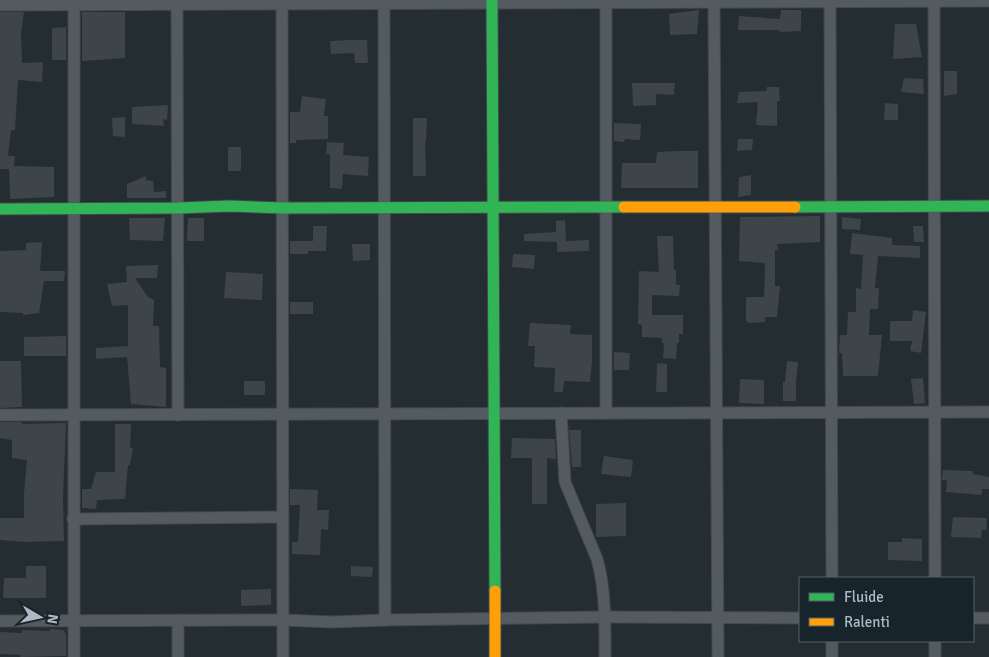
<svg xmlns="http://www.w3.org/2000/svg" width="989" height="657" font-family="Signika,sans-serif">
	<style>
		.building { fill: #3e4549 }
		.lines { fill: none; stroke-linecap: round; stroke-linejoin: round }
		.street-casing { stroke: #42484c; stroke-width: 13 }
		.fast-casing { stroke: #42484c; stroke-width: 13 }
		.slow-casing { stroke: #42484c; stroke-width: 13 }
		.street { stroke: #545b60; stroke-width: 11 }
		.fast { stroke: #30b455; stroke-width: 11 }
		.slow { stroke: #ff9f0a; stroke-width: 11 }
	</style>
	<rect width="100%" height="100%" fill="#242d31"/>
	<g class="building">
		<polygon points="699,10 697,34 670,35 669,14"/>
		<polygon points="781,10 801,10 801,31 779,32 780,30 738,30 739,16 780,19"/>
		<polygon points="0,12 24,12 21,33 22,63 43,62 42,82 18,80 15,130 11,130 8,156 15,156 14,166 54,167 54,197 10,199 9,169 0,169"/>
		<polygon points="82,12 125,12 125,58 82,61"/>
		<polygon points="895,24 916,24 922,57 893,59"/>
		<polygon points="66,27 66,60 52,60 52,28"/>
		<polygon points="350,40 367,40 368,63 355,63 354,53 331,54 330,41"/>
		<polygon points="944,71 957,71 957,94 944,96"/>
		<polygon points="904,78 923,79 924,94 901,92"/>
		<polygon points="632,83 675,83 674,95 656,94 656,105 633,106"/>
		<polygon points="767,87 779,87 780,101 777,101 777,126 756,125 758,102 737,103 739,92 766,91"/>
		<polygon points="302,96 326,99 324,116 328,116 328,139 296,140 296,143 290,143 290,112 300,112"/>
		<polygon points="885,103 898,104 898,120 884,120"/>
		<polygon points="168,105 167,120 163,119 164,126 132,124 132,107"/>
		<polygon points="125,117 125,137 113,136 112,118"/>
		<polygon points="413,118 427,118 426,141 425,141 426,176 413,176"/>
		<polygon points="614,123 641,124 640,140 625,139 624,142 614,141"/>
		<polygon points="738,139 753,139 752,150 737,151"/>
		<polygon points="327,142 344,143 343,155 369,157 368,176 343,174 342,189 330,188 330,154 326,154"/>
		<rect x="228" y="147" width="13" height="24"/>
		<polygon points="676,151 698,151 698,188 621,188 622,163 656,163 657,152"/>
		<polygon points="751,175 751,195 738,197 739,177"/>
		<polygon points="146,176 146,180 153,181 154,192 166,191 166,198 127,198 127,184"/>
		<polygon points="820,216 820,242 777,244 778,250 775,250 775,286 780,286 777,317 765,317 765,322 749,323 746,321 746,297 764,297 765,263 739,261 740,217"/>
		<polygon points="842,217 861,219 860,230 842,229"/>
		<polygon points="129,218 165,218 163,241 130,240"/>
		<polygon points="188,218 204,218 204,241 187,241"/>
		<polygon points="565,220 566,241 589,240 589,251 557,252 557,242 524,241 524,234 556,232 556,221"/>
		<polygon points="313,226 327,226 326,251 308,251 308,254 290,254 290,241 313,241"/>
		<polygon points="913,226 923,226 924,242 914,242"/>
		<polygon points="852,233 892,238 892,245 920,246 920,258 878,256 875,288 879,288 878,309 870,309 869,335 882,335 878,376 843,376 842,353 839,353 840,335 847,335 848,312 856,312 856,288 861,289 863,255 850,254"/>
		<polygon points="657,236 673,236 674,270 676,270 676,285 680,285 679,296 652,295 652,315 683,315 683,334 679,334 679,343 677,343 676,359 663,358 664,343 662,343 662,338 642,337 642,325 638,324 639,271 659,272"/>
		<polygon points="42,242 40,271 65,271 64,281 44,281 39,313 23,315 23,313 0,312 0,251 26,250 26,243"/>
		<polygon points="352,244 370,244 370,260 353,261"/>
		<polygon points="513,254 535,255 534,269 512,267"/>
		<polygon points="158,265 157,278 135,278 148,297 154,300 153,326 159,326 160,367 166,368 166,407 131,404 127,357 96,359 96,348 128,346 128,305 112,306 107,284 127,282 126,266"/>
		<polygon points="226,272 263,274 262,300 224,298"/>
		<rect x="290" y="302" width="23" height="12"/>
		<polygon points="913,310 926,312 921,353 910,351 912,341 890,341 890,321 912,321"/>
		<polygon points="530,323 571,325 570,334 592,335 592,362 590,382 564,381 563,392 554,392 555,368 534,367 535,346 528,346"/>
		<polygon points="66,336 66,356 24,356 24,337"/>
		<polygon points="614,352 630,353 629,370 614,370"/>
		<polygon points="0,361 21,361 22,407 0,408"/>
		<polygon points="787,361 798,362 796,382 796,401 783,401 783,382 785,382"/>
		<polygon points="657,363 667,364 667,392 656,392"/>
		<polygon points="923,378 925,403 914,404 911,379"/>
		<polygon points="740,379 764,380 764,404 739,403"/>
		<rect x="244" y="381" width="21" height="14"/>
		<polygon points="0,422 22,422 22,424 66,423 63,497 64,541 24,542 0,540 0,518 24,518 24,493 27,460 12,458 12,440 0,438"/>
		<polygon points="115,424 131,424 130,448 133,448 130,465 128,465 125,499 97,500 96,509 82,508 82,489 91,489 96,472 115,472"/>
		<polygon points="569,430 581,430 581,467 572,467"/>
		<polygon points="512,438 555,439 556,459 547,458 547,504 532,504 532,458 511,458"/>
		<polygon points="604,456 633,460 631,477 601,474"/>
		<polygon points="943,470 973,471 973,474 989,477 989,489 982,489 982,495 946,492 947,480 942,480"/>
		<polygon points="290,489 318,490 317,510 329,510 328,530 321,529 320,555 292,554 292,542 298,542 300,505 290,505"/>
		<polygon points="626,503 626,536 596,537 596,504"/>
		<polygon points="953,517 987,518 986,530 982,530 981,538 951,537"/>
		<polygon points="902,538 922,539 922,561 888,560 888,542 902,542"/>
		<polygon points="26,566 46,566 46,598 3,598 4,578 26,578"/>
		<polygon points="351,566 373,567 372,577 351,576"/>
		<polygon points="271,589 271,605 241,606 241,590"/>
		<polygon points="50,629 63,630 66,634 66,656 20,657 21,655 0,654 0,632 22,633 22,630 50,631"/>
	</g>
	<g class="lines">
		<g class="street-casing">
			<g id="street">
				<polyline points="74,0 74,657"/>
				<polyline points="177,0 178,415"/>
				<polyline points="282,0 283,657"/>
				<polyline points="384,0 385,620"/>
				<polyline points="606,0 606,413"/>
				<polyline points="714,0 718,657"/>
				<polyline points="830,0 832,578"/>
				<polyline points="934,0 935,578"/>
				<polyline points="0,5 989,1"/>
				<path d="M 561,413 L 565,482 L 597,559 C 606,591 605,625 605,657"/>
				<polyline points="0,415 989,412"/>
				<polyline points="73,519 283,517"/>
				<polyline points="973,618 989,618"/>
				<polyline points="178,620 178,657"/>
				<polyline points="0,621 283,620 332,622 385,620 605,617 800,618"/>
				<polyline points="832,641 832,657"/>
				<polyline points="935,641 935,657"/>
			</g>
		</g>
		<g class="fast-casing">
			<g id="fast">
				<polyline points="492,0 495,591"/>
				<polyline points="795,207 989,206"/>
				<polyline points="0,209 178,208 229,206 283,208 624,207"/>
			</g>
		</g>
		<g class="slow-casing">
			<g id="slow">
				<polyline points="624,207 795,207"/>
				<polyline points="495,591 495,657"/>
			</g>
		</g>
		<use href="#street" class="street"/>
		<use href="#fast" class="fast"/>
		<use href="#slow" class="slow"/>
	</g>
	<rect x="799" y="577" width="175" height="65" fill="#18242b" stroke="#546068"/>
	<rect x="809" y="593" width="25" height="8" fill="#30b455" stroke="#546068"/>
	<text x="844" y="602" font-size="15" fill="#adbac4">Fluide</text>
	<rect x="809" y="618" width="25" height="8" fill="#ff9f0a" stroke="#546068"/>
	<text x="844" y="627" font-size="15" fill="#adbac4">Ralenti</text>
	<g transform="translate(40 617) rotate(99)" stroke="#18242b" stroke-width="4" paint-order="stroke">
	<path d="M0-4L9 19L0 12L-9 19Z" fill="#adbac4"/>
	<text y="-8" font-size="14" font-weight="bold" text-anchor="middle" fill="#adbac4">N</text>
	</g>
</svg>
